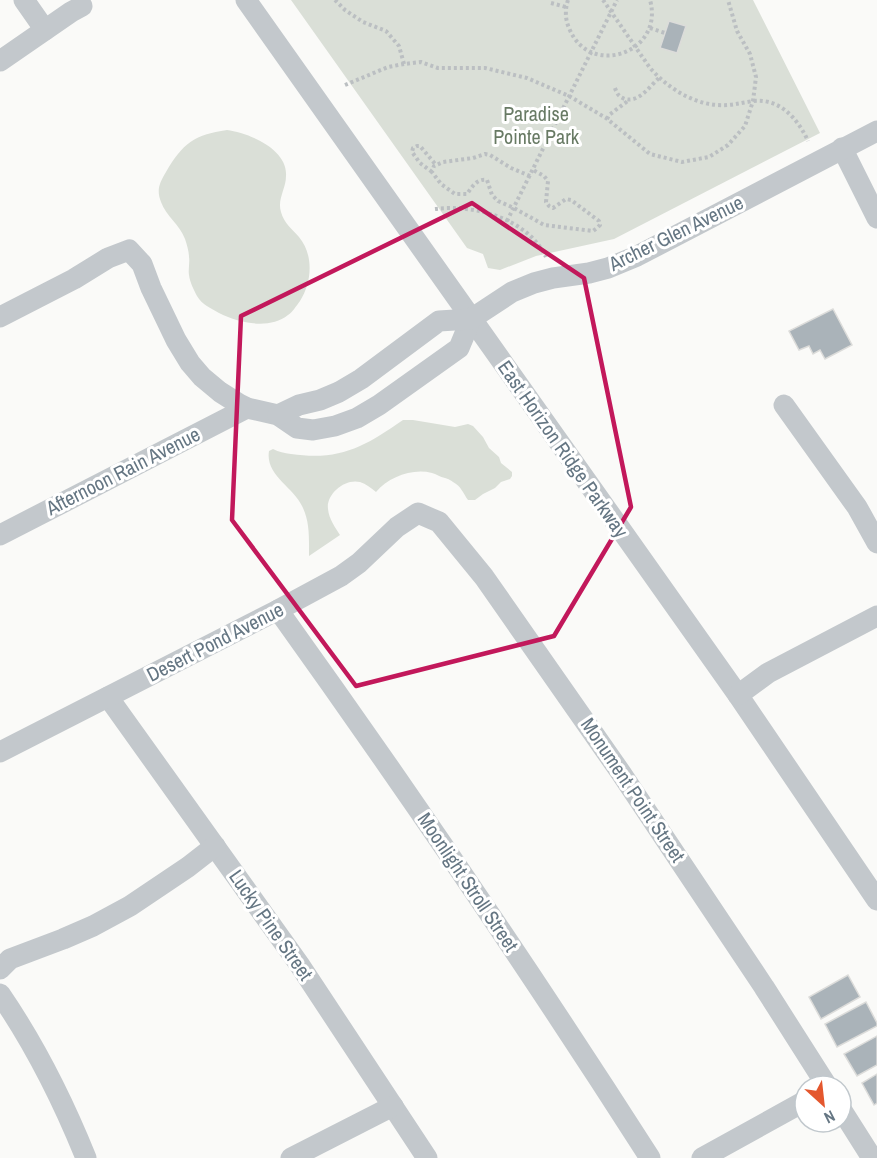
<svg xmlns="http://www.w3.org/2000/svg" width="877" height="1158" font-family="'Archivo Narrow',sans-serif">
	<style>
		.green { fill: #dadfd7 }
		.building { fill: #aab3b9; stroke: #dcdcda; stroke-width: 1.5 }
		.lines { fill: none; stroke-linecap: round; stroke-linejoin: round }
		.path { stroke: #bbbfc2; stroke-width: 4; stroke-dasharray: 3 3; stroke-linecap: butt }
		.minor { stroke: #c3c8cc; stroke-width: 21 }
		.marked { fill: none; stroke: #c2185b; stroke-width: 4.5; stroke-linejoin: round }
		.labels { text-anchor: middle; stroke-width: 6; stroke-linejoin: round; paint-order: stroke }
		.park-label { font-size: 20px; fill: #687a64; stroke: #fff }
		.street-label { font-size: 20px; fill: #657683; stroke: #fff }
	</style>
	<rect width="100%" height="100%" fill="#fafaf8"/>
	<g class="green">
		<polygon points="291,0 753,0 820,133 614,239 536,256 500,270 488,268 483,254 467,248"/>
		<path d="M 227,130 C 249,133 288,149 286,176 C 286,189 277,199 281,212 C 284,223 292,229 299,237 C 314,255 312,282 300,301 C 296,306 293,312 288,315 C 269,330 239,323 219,313 C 211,308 202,305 197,296 C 194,290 190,283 189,275 C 188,269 190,263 189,257 C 189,252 187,245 185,239 C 180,225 166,216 161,202 C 156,190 160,182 166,172 C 183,143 194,135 227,130 Z"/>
		<path d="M 403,420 L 413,420 L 455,427 L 468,424 L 473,426 L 483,437 L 489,448 L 499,457 L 501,463 L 512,472 L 512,476 L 510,479 L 501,482 L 495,488 L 483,494 L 475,500 L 468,500 C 463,493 461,486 453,482 C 449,479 450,480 445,478 C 440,477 436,474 432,473 C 412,468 389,477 376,492 C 371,488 366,484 360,482 C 345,478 326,494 328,509 C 329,519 335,527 340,535 L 309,556 C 309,539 310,521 302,506 C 293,487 265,475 269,451 L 273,449 C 279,452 284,453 291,454 C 340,461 364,447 403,420 Z"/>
	</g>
	<g class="building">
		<polygon points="669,21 686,26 677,53 660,48"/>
		<polygon points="833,309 852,345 825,359 820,350 813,354 809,346 799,350 789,331"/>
		<polygon points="848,975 860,997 821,1019 809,997"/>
		<polygon points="866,1002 877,1023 877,1026 837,1047 825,1024"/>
		<polygon points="877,1036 877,1065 857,1076 844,1054"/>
		<polygon points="877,1074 877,1103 874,1105 862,1083"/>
	</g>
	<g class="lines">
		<g class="path">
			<polyline points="335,0 345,10 363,22 386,31 399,46 404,64 421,62 438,68 485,68 527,78 569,96 606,118 650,154 682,162 709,157 728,145 745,126 753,101 756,77 750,54 737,31 728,0"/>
			<path d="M 568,0 C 565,9 565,19 569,28 C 589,79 665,53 650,0"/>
			<path d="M 603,0 L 650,68 C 667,87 691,103 717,105 C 730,106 740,103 753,101 C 780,98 798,119 808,141"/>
			<polyline points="551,3 566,7"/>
			<polyline points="650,28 665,33"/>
			<polyline points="345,85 388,67 404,64"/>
			<path d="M 615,88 C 617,94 619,97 625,99 C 639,103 650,86 659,78"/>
			<polyline points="607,119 609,115 629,100"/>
			<polyline points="432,172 420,163 412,152 413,148 417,146 420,146 436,165"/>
			<path d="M 530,176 L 511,168 L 490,155 L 485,154 L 473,158 L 443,162 L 434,166 L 432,172 L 441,184 L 455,194 L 467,194 C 472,187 477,178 487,180 L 492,195 L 498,201 L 514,208 L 544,225 L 593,231 L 597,228 L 600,225 L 599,221 L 571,200 L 566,199 L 553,208 L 549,206 L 546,202 L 548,181 L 544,176 L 533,170"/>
			<path d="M 435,209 C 475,204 528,219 546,257"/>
			<polyline points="507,221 617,0"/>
		</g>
		<g class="minor">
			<polyline points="24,0 45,30"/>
			<polyline points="246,0 738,695 877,900"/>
			<polyline points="0,61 71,12 82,6"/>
			<polyline points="842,148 877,218"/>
			<polyline points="0,317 74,279 108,258 129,250 142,264 151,288 176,340 190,363 202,377 220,392 239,404 247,408 278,415 297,428 313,430 335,426 357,418 379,405 459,348 471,319"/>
			<polyline points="784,405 857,507 877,543"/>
			<polyline points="278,415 299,405 320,400 339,392 361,379 439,321 471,319 512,292 534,283 553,278 589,273 608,268 637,256 877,131"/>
			<polyline points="0,535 247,408"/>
			<path d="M 278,610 C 407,790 531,972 650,1158"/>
			<polyline points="738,695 768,673 877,616"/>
			<polyline points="108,697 299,964 427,1158"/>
			<polyline points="0,752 278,610 341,576 359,563 397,527 418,513 439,522 484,577 621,773 764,987 827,1086"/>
			<polyline points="0,969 10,959 63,939 93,926 130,906 188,867 215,846"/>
			<path d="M 0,994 C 35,1045 63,1101 86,1158"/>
			<polyline points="841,1109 872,1158"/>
			<polyline points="291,1158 393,1106"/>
			<polyline points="702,1158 805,1101"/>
		</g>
	</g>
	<path class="marked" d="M 472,203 L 584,278 L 631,507 L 554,636 L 356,686 L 232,520 L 241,316 Z"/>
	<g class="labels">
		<g class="park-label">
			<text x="536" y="121">Paradise<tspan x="536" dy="23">Pointe Park</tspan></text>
		</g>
		<g class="street-label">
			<text transform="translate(676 233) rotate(-26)" y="7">Archer Glen Avenue</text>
			<text transform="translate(563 449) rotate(55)" y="7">East Horizon Ridge Parkway</text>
			<text transform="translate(123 471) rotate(-27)" y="7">Afternoon Rain Avenue</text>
			<text transform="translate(215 642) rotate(-27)" y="7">Desert Pond Avenue</text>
			<text transform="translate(633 790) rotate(56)" y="7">Monument Point Street</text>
			<text transform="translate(468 882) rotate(56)" y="7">Moonlight Stroll Street</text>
			<text transform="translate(271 925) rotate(55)" y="7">Lucky Pine Street</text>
		</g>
	</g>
	<g transform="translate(823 1104) rotate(153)"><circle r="28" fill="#ffffff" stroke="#c1c8cd" stroke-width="1.5"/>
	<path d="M0-4.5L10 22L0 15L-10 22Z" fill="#e4572e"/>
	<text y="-9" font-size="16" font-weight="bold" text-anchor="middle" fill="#657683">N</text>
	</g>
</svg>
